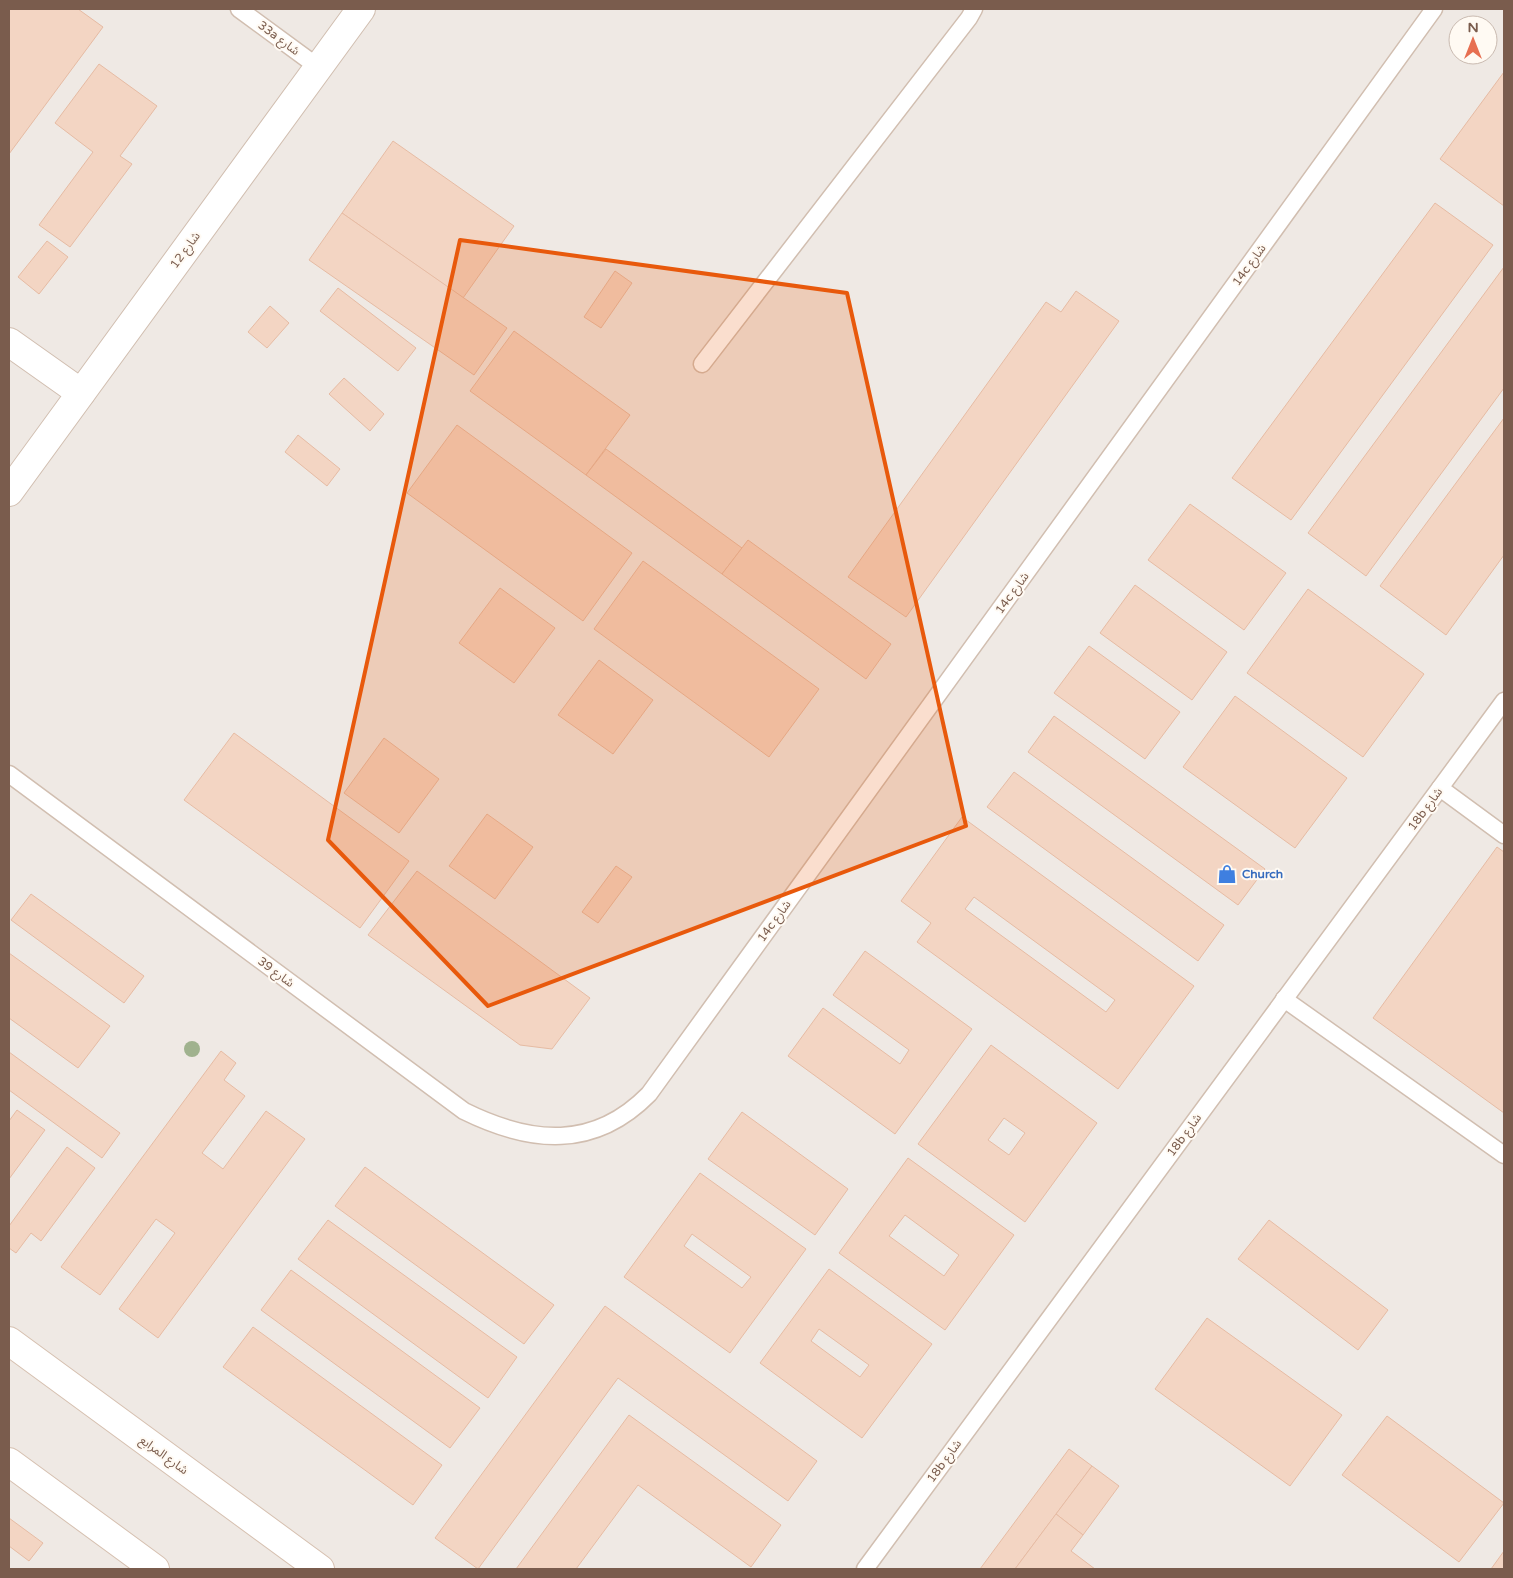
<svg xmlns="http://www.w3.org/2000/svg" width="1513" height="1578" font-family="'Varela Round','Noto Sans Arabic',sans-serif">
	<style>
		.industrial { fill: #efe9e4; fill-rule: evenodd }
		.building { fill: #f3d5c3; stroke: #e6bba3; fill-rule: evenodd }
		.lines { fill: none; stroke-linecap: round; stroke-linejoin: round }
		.lane-casing { stroke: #d1beb0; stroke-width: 19 }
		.street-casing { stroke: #d1beb0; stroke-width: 30 }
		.secondary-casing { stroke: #d6c0b0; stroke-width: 30 }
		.lane { stroke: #fff; stroke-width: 16 }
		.street { stroke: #fff; stroke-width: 28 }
		.secondary { stroke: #fff; stroke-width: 28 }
		.tree { fill: #a0b28e }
		.marked { fill: #e8590c; fill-opacity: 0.2; stroke: #e8590c; stroke-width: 4; stroke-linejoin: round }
		.labels { text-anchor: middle; stroke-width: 4; stroke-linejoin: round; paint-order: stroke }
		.street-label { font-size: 12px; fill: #7a5c4d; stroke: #fffaf3 }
		.shop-label { font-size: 12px; font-weight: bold; fill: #366cbe; stroke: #fffaf3; text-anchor: start }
	</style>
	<rect width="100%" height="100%" fill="#fdf6ec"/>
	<path class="industrial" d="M 9,9 L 1504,9 L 1504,1569 L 9,1569 ZM 1458,25 L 1488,25 L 1488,55 L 1458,55 Z"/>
	<g class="building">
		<polygon points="9,9 78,9 103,27 9,154"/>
		<polygon points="99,64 157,106 120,156 132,164 70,247 39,225 93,152 55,123"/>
		<polygon points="1504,72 1504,206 1440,159"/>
		<polygon points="393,141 514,226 463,298 342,213"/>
		<polygon points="1435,203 1493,245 1291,520 1232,478"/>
		<polygon points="342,213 507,328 474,375 309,260"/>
		<polygon points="47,241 68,257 39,294 18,277"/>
		<polygon points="1504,267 1504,388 1366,576 1308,533"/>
		<polygon points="615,271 632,283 601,328 584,317"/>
		<polygon points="338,288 416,348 398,371 320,311"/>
		<polygon points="1076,291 1119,321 906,617 848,577 1046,302 1061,312"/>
		<polygon points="270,306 289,323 267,348 248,332"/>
		<polygon points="514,331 630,415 586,475 470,391"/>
		<polygon points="344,378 384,414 370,431 329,394"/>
		<polygon points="1504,418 1504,555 1446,635 1380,586"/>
		<polygon points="457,425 632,553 583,621 407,493"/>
		<polygon points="298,435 340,469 327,486 285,452"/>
		<polygon points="606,449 742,548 722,574 586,475"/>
		<polygon points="1190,504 1286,573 1244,630 1148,560"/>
		<polygon points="748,540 891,644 866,679 722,574"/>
		<polygon points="643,561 819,689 769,757 594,629"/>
		<polygon points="1135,585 1227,652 1192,700 1100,633"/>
		<polygon points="500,588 555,628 514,683 459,643"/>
		<polygon points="1308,589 1424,674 1363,757 1247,673"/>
		<polygon points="1089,646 1180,712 1145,759 1054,693"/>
		<polygon points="599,660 653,700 613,754 558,715"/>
		<polygon points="1235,696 1347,778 1295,848 1183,767"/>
		<polygon points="1054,716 1265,869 1238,905 1028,752"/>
		<polygon points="234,733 409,861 360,928 184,800"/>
		<polygon points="384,738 439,779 399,833 344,793"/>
		<polygon points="1014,772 1224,925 1198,961 987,807"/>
		<polygon points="487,814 533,847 495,899 449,866"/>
		<path d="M 962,817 L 1194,986 L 1118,1089 L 917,942 L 931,923 L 901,901 ZM 974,897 L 1115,1000 L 1106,1012 L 965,909 Z"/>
		<polygon points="1497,847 1504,852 1504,1113 1373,1018"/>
		<polygon points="616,866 632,877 598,923 582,912"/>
		<polygon points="417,871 590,998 552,1049 520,1045 368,935"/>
		<polygon points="31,894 144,976 124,1003 11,920"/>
		<polygon points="865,951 972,1029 895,1134 788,1056 823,1008 900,1064 909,1050 833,995"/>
		<polygon points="9,953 110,1026 78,1068 9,1018"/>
		<path d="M 991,1045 L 1097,1123 L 1025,1222 L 918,1144 ZM 1004,1118 L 1025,1133 L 1009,1155 L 988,1140 Z"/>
		<polygon points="221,1051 236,1063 224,1080 245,1096 202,1153 223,1169 266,1111 305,1139 158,1338 119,1309 175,1233 156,1219 100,1295 61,1267"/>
		<polygon points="9,1052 120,1133 102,1158 9,1090"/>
		<polygon points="17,1110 45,1130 9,1179 9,1121"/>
		<polygon points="742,1112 848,1189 815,1235 708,1159"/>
		<polygon points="67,1147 95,1168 41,1241 31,1233 16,1253 9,1248 9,1226"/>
		<path d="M 908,1158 L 1014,1235 L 945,1330 L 839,1253 ZM 905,1215 L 959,1255 L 944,1276 L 889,1236 Z"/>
		<polygon points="365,1167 554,1305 524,1344 335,1206"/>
		<path d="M 700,1173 L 806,1249 L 730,1353 L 624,1277 ZM 692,1234 L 751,1277 L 742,1288 L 684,1246 Z"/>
		<polygon points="328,1220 517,1357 488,1398 298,1259"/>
		<polygon points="1269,1220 1388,1310 1358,1350 1238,1259"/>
		<path d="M 829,1269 L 932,1344 L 862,1438 L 760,1363 ZM 819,1329 L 869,1365 L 860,1377 L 811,1341 Z"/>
		<polygon points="291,1270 480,1408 450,1448 261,1310"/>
		<polygon points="605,1306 817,1461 788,1501 618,1378 478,1569 435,1538"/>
		<polygon points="1207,1318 1342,1415 1290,1486 1155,1389"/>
		<polygon points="253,1327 442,1465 413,1505 223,1367"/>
		<polygon points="629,1415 781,1525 751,1567 638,1485 576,1569 516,1569"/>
		<polygon points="1387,1416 1504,1503 1459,1562 1342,1475"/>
		<polygon points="1069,1449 1092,1466 1015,1569 980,1569"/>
		<polygon points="1092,1466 1119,1486 1083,1535 1056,1514"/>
		<polygon points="1056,1514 1083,1535 1071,1551 1095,1569 1015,1569"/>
		<polygon points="9,1518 43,1543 29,1561 9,1546"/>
		<polygon points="1504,1551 1504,1569 1491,1569"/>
	</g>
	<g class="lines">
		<g class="lane-casing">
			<g id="lane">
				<polyline points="239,9 318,67"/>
				<polyline points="702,364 969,18 974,9"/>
				<path d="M 9,774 L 464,1111 C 531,1144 594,1150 649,1094 L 1434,9"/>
				<polyline points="1440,788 1504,835"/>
				<polyline points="1284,999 1504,1155"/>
				<polyline points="865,1569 1504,701"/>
			</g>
		</g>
		<g class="street-casing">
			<g id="street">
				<polyline points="9,342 81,393"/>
				<polyline points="9,492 361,9"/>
			</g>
		</g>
		<g class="secondary-casing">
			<g id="secondary">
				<polyline points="9,1341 320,1569"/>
				<polyline points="9,1462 155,1569"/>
			</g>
		</g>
		<use href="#lane" class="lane"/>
		<use href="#street" class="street"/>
		<use href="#secondary" class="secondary"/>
	</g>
	<circle class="tree" cx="192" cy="1049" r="8"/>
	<path class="marked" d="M 460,240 L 847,293 L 966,826 L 488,1006 L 328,840 Z"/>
	<defs>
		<g id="shop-bare" transform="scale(1.5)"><path d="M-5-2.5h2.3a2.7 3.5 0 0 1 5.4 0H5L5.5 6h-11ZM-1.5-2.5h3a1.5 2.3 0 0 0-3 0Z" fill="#3f7fe0" stroke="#fffaf3" stroke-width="2.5" paint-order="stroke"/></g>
	</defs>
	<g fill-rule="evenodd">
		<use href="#shop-bare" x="1227" y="874"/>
	</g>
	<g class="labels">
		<g class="street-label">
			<text transform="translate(279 38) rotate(37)" y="4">33a شارع</text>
			<text transform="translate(185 250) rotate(-54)" y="4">شارع 12</text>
			<text transform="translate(1249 265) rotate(-54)" y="4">14c شارع</text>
			<text transform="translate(1012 593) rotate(-54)" y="4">14c شارع</text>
			<text transform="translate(1425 809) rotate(-54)" y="4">18b شارع</text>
			<text transform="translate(774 921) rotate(-54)" y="4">14c شارع</text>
			<text transform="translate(276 972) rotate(37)" y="4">شارع 39</text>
			<text transform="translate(1184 1135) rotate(-54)" y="4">18b شارع</text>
			<text transform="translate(164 1455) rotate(36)" y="4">شارع المرابع</text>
			<text transform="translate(944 1461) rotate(-54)" y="4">18b شارع</text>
		</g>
		<g class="shop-label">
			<text x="1242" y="878">Church</text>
		</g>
	</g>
	<rect width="1513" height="1578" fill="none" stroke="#7a5c4d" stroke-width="20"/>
	<g transform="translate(1473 40)"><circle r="24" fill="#fffaf3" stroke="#cabbb1"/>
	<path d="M0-4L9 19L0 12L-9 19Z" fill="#e76f51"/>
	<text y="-8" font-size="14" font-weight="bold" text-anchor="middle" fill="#7a5c4d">N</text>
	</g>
</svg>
